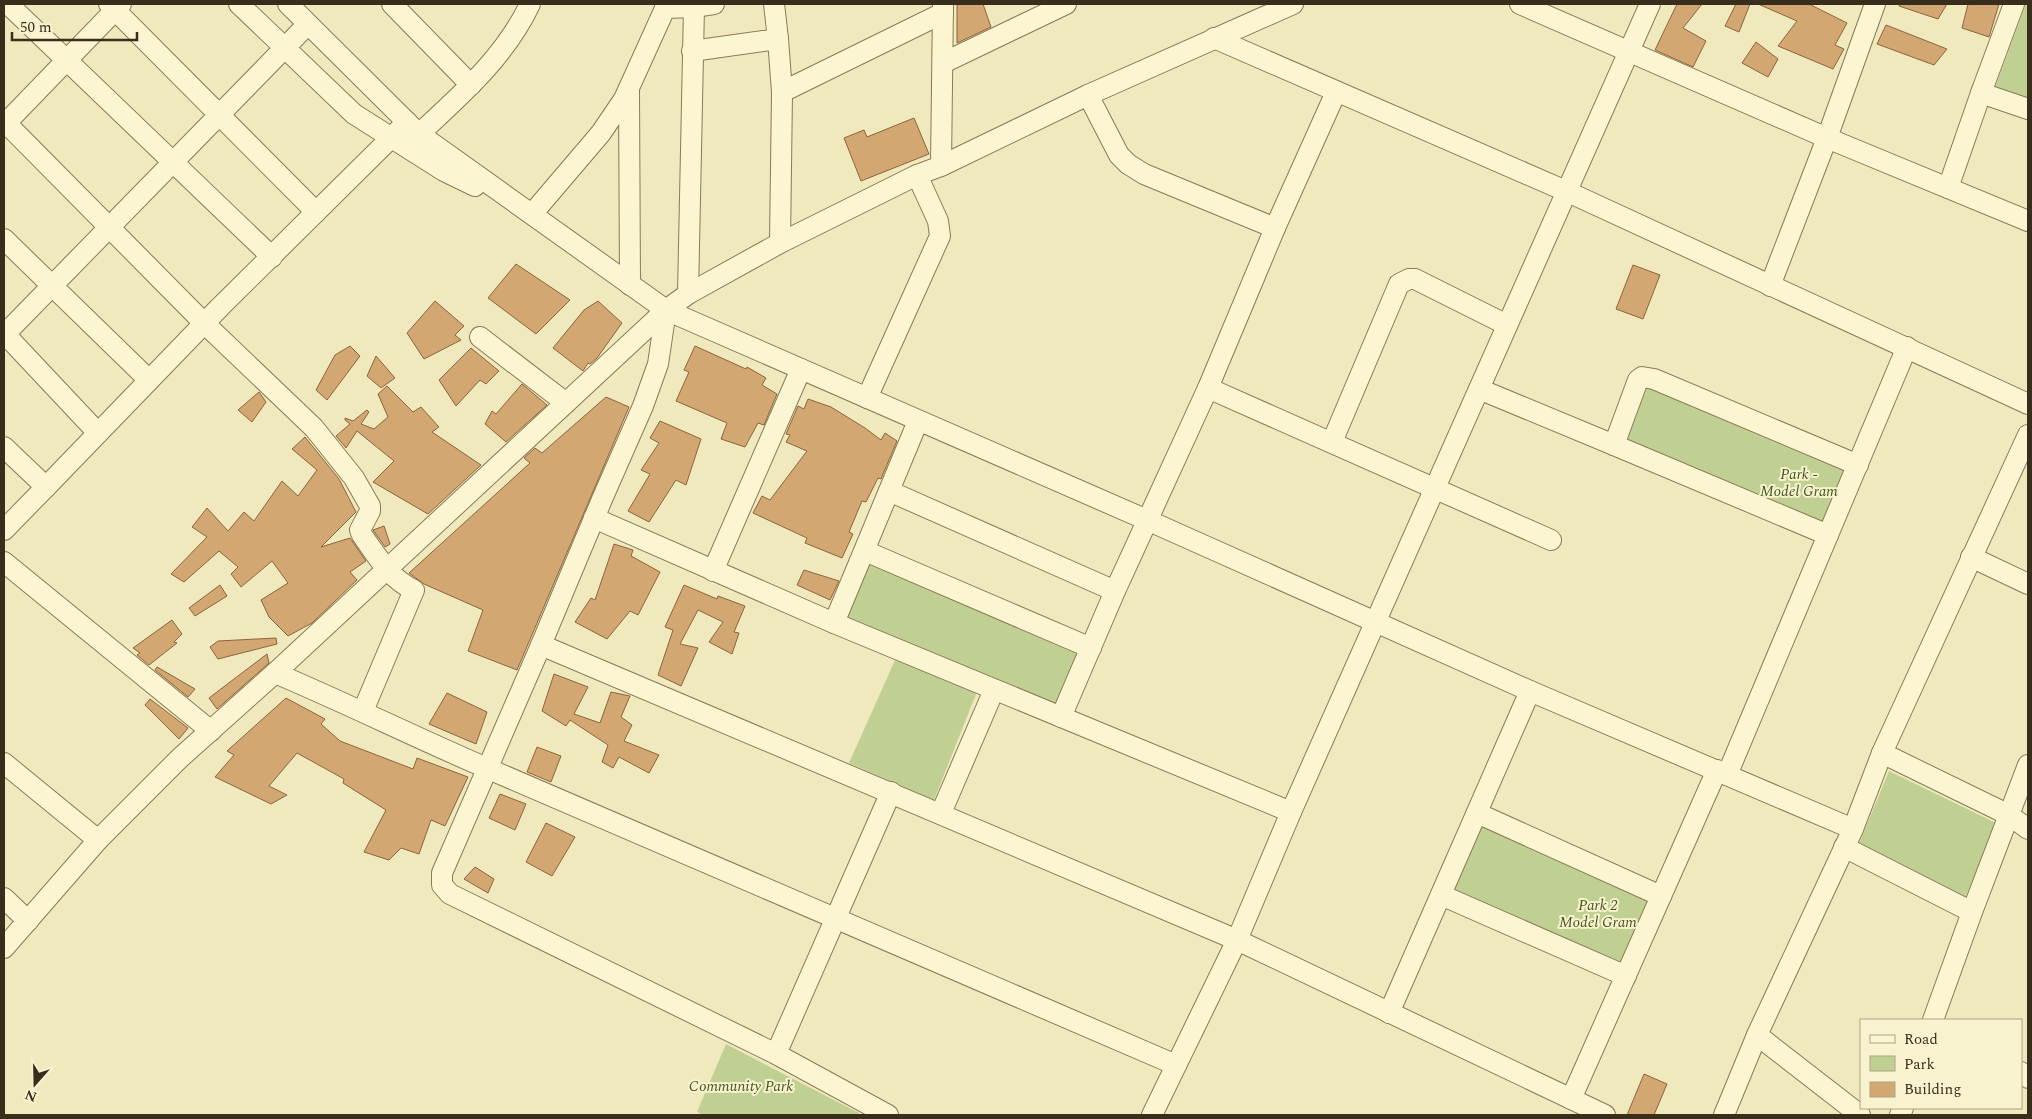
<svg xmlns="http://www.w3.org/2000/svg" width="2032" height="1119" font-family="Spectral,serif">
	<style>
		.green { fill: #c0d092 }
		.building { fill: #d2a771; stroke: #8c653a }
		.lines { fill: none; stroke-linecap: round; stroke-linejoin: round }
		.minor-casing { stroke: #8b7956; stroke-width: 22 }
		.minor { stroke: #fbf5d2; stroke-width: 20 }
		.labels { text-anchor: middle; stroke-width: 4; stroke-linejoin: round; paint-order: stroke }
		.park-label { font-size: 15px; font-style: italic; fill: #425720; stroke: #f8f2cf }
	</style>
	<rect width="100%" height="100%" fill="#f1e9be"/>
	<g class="green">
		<polygon points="2026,4 2028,4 2028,100 1995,88"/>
		<polygon points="1647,386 1852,471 1827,529 1629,444 1628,435"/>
		<polygon points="867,561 1085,647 1057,712 841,621"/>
		<polygon points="896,658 978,689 934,800 849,763"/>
		<polygon points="1889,771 1998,824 1960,909 1856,851"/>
		<polygon points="1483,823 1650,894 1620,966 1452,893"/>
		<polygon points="726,1044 859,1113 858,1115 704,1115 697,1112"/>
	</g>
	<g class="building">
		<polygon points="957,4 983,4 991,27 957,43"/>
		<polygon points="1677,4 1702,4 1683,28 1706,41 1693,67 1655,50"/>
		<polygon points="1736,4 1750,4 1739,32 1725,26"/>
		<polygon points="1758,4 1809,4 1847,23 1835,45 1844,49 1833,69 1778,46 1797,21"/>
		<polygon points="1900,4 1947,4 1938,19 1899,6"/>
		<polygon points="1968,4 1999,4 1989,37 1962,28"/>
		<polygon points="1886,25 1947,49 1934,65 1877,44"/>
		<polygon points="1756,42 1778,59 1768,77 1742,63"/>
		<polygon points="914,118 929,154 861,181 844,138 864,130 867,137"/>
		<polygon points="516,264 570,300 536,334 488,298"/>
		<polygon points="1633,265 1660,275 1643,319 1616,309"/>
		<polygon points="435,301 464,326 455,335 461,340 424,359 407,333"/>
		<polygon points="598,301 622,323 597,358 590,364 588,363 583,371 553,348 584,310"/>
		<polygon points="350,346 360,356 327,400 316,390 335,355"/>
		<polygon points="695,346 746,369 747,367 766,378 762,385 777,394 764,425 758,423 745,447 721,439 727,423 676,401 689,372 684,370"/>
		<polygon points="471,348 499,371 486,384 480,380 456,406 439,380"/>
		<polygon points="376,356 395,378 381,388 367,376"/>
		<polygon points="522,384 547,405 506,442 485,424 492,411 496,414"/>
		<polygon points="387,386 413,412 421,407 439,427 432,432 481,465 428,514 373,482 394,461 357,431 346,448 336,436 350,424 345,420 345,418 353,421 367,410 369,412 361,424 374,429 388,417 378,394"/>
		<polygon points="259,392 266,402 252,422 238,410"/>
		<polygon points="606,397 629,407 517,670 468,651 483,610 424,584 409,573 530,463 524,458 535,448 542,453"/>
		<polygon points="808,399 831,407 865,428 881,440 885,433 897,441 881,479 878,478 866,502 862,501 849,532 853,534 842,558 805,543 807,538 753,513 762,496 770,500 807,451 786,442 790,435 786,434 798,406 804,409"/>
		<polygon points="660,421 701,439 686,485 676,480 649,522 628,511 650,474 641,470 659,443 650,438"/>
		<polygon points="305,437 339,479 356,512 321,547 350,538 366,561 350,572 357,580 312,623 288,636 269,617 261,600 288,583 272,561 241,587 231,574 238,567 219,551 184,582 171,574 207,537 192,527 207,508 228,531 244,512 254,521 282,481 298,496 317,470 292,449"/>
		<polygon points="384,526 390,544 385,547 373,530"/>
		<polygon points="614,544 633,550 631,556 660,572 638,615 630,611 607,639 575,622 591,598 595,600"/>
		<polygon points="804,570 839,581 830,600 797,585"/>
		<polygon points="220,585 227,596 195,616 189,608"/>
		<polygon points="684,585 717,599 718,596 745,606 734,632 739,633 732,654 709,642 723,622 698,610 680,644 698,648 681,686 658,675 673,630 665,627"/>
		<polygon points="172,620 182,634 174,642 177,643 149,665 137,655 140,653 133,648"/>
		<polygon points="276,638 277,644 218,659 210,647 218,641"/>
		<polygon points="267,654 269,663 217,709 209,698"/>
		<polygon points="157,667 195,689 188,697 155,670"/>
		<polygon points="554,674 588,687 574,714 600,723 611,692 630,696 621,717 632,725 624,741 659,755 649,773 619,757 613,768 602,762 608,745 570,720 566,726 542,711"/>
		<polygon points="447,693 487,712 476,744 429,724"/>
		<polygon points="286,698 325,719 321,724 340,741 413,769 417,758 468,777 445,826 431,820 419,854 401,848 389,860 364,852 386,810 343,783 344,779 297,753 269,786 287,795 271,804 215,777 234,755 227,751"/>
		<polygon points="150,699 188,728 179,739 145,705"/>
		<polygon points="537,747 561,756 551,782 527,772"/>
		<polygon points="500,794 526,804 515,830 489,818"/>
		<polygon points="546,823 575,837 552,876 526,862"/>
		<polygon points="475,867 494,879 488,893 464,879"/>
		<polygon points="1644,1074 1667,1084 1654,1115 1627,1115"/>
	</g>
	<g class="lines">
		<g class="minor-casing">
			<g id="minor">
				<polyline points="8,4 272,257"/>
				<polyline points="109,4 316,212"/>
				<polyline points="239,4 354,114 444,171 475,186"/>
				<polyline points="288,4 419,134 666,310 1147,520 1530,691 1853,829 1757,1035 1860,1115"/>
				<polyline points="392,4 471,85"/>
				<polyline points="774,4 778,39"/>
				<polyline points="1520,4 1827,138 2028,221"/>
				<polyline points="694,7 714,4"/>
				<polyline points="665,8 694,7 688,294"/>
				<polyline points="1214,38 1568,192 2028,404"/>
				<polyline points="692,51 778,39 782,92 780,243"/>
				<polyline points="943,63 1066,4"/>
				<polyline points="629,89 630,285"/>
				<polyline points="782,92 943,13"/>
				<polyline points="1981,93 2014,4"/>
				<polyline points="1088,95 1119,155 1128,164 1144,174 1275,228"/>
				<path d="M 4,121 L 204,323 L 314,428 L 354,478 L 370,506 L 370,511 L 360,530 L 362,535 C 377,556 390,579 414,590 L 363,711"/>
				<polyline points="4,125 121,4"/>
				<path d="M 419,134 C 461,95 505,57 530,4"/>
				<polyline points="941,166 943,4"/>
				<polyline points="1948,188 1981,93 2028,109"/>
				<polyline points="532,214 601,133 624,99 667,4"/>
				<polyline points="4,239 149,380"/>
				<polyline points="1770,286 1827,138 1875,4"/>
				<polyline points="666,310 658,364 643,406 603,497 541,645 442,873 442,885 450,894 776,1054"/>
				<polyline points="4,333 98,433"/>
				<polyline points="4,335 308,24"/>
				<polyline points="480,337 566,403"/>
				<polyline points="1208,388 1551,540"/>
				<polyline points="1479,389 1614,445"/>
				<polyline points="867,398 940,236 938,221 917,175"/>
				<polyline points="1332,442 1399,284 1409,279 1415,279 1507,325"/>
				<polyline points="4,447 46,487 4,530"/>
				<polyline points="46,487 220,307 407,122"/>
				<polyline points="889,491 1115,591"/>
				<polyline points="594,518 834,623 1291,812"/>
				<polyline points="1828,535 1614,445 1638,380 1642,377 1654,379 1858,465"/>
				<polyline points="865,551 1091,648"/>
				<polyline points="1971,557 2028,584"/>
				<polyline points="4,562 211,731"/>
				<polyline points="713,571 801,369"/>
				<polyline points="834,623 918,421"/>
				<polyline points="541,645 1237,940 1605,1115"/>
				<path d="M 275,673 C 348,704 419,739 491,770 C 719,869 947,968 1176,1065"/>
				<polyline points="1061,717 1115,591 1208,388 1275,228 1336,92"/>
				<polyline points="1882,753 2009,815 2028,829"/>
				<polyline points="4,763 98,840"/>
				<polyline points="1727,775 1907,347"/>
				<polyline points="941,813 994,690"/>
				<polyline points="1477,813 1661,896"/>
				<polyline points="1853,829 1882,753 2028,435"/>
				<polyline points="1844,847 1972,912"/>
				<polyline points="1441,895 1626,976"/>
				<polyline points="4,898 28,921"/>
				<polyline points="4,948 98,840 180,758 275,673 666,310 688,294 780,243 917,175 941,166 1088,95 1293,4"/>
				<polyline points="1389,1013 1530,691"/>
				<polyline points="1933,1020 1972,912 2028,765"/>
				<polyline points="2021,1072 2028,1078"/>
				<polyline points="1571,1099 1717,770"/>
				<polyline points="888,1115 776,1054 891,792"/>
				<polyline points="1152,1115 1237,940 1291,812 1650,4"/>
				<polyline points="1724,1115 1757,1035"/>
				<polyline points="1900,1115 1903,1108"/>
			</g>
		</g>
		<use href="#minor" class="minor"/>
	</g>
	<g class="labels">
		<g class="park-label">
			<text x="1799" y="479">Park -<tspan x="1799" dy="17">Model Gram</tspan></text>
			<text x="1598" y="910">Park 2<tspan x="1598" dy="17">Model Gram</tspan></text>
			<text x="741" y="1091">Community Park</text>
		</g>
	</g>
	<rect width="2032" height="1119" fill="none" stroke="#392e1b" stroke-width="10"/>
	<rect x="1860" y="1019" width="162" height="90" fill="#f8f2cf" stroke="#aca487"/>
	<rect x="1870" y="1035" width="25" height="8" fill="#fbf5d2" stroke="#aca487"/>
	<text x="1904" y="1044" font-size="15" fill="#392e1b">Road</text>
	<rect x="1870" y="1056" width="25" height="15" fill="#c0d092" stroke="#aca487"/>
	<text x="1904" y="1069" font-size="15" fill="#392e1b">Park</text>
	<rect x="1870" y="1082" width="25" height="15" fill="#d2a771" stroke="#aca487"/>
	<text x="1904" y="1094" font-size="15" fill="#392e1b">Building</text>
	<g transform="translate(35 1084) rotate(200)" stroke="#f8f2cf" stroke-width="4" paint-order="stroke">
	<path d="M0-4L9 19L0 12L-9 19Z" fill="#392e1b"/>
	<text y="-8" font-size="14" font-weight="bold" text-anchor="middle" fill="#392e1b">N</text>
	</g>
	<path d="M12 32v8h125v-8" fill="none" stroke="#392e1b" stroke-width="2.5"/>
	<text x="20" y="32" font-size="15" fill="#392e1b" stroke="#f8f2cf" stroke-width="4" paint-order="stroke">50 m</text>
</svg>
